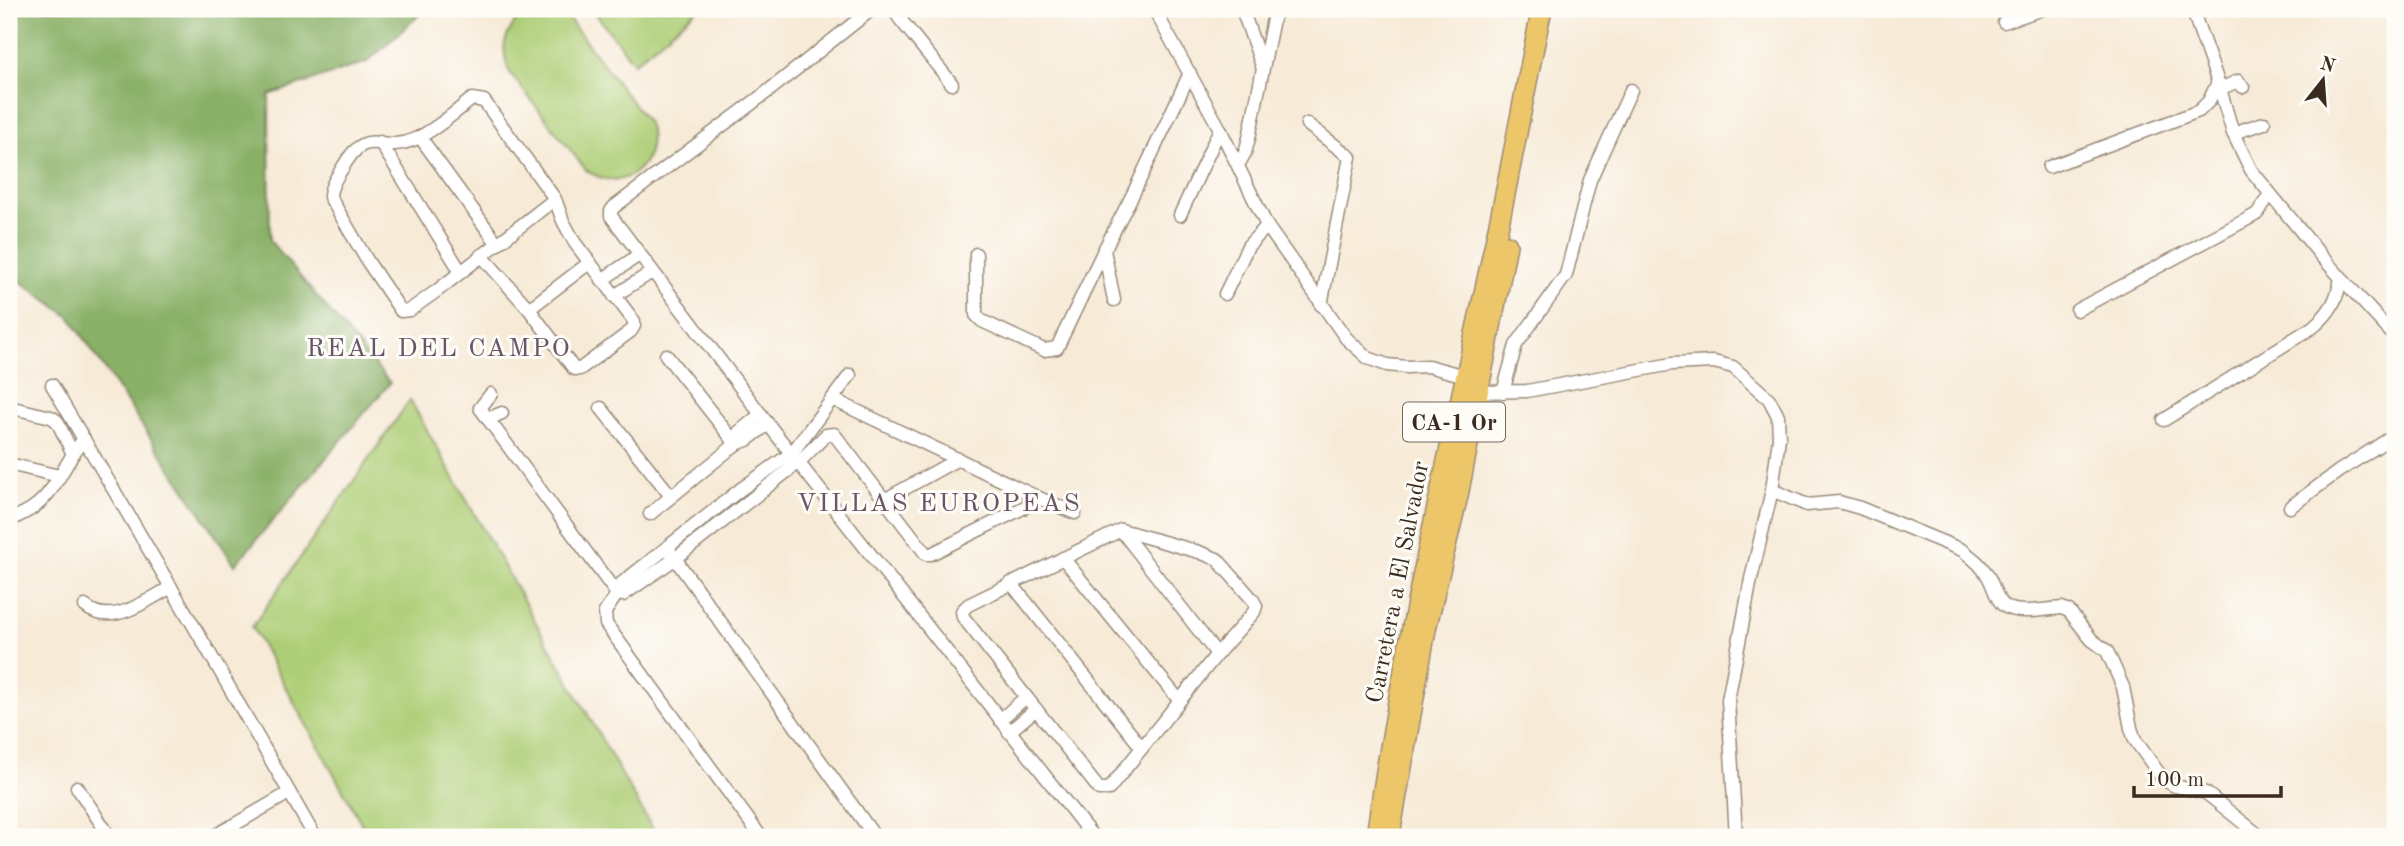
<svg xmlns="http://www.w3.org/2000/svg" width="2404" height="846" font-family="'Old Standard TT',serif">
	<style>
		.green { fill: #adce76; stroke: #747c4a; stroke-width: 2 }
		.forest { fill: #8ab167; stroke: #626e42; stroke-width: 2 }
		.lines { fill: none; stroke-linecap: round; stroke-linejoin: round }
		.minor-casing { stroke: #998a7a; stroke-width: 15 }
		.trunk-casing { stroke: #998a7a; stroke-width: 22 }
		.minor { stroke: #fff; stroke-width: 12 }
		.trunk { stroke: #ecc669; stroke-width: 19 }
		.labels { text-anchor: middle; stroke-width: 6; stroke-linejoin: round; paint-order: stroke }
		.shield { fill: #fdfcf7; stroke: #75695f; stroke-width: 2 }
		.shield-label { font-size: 23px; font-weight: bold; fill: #3b2a1e }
		.street-label { font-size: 24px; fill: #3b2a1e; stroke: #fdfcf7 }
		.neighbourhood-label { font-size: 26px; letter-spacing: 2px; fill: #6a5568; stroke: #fdfcf7 }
	</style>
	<rect width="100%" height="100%" fill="#fdfcf7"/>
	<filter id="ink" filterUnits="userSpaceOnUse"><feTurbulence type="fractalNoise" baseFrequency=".0143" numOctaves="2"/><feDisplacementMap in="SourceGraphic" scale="14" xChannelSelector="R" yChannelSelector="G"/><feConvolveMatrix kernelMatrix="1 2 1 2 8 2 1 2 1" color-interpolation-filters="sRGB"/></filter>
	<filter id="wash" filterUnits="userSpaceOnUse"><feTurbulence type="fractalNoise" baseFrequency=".00686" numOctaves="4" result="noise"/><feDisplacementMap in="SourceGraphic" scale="28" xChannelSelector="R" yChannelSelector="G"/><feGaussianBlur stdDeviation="1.57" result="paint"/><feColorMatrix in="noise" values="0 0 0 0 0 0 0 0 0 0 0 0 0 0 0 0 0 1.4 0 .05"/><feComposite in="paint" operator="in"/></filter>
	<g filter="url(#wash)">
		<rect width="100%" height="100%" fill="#f7ead7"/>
		<g class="green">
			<polygon points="592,9 698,9 634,63"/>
			<path d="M 534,11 L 557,13 L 568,18 L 648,123 C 661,164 623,197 586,170 L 510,73 C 500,47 503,39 519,16 Z"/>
			<polygon points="410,400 657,837 369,837 252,627"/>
		</g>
		<polygon class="forest" points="9,9 426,9 367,62 269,95 270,241 390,383 235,565 70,317 9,273"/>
	</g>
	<g filter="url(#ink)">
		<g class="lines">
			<g class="minor-casing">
				<g id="minor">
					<polyline points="872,9 767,92 614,207 611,211 611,216 768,424 1093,837"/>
					<polyline points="897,9 895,12 900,19 952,84"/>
					<polyline points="1154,9 1220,129 1267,226 1346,338 1368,358 1387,365 1407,367 1428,366 1465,376"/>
					<polyline points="1242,9 1262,66"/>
					<polyline points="2192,9 2218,82 2233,133 2251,170 2322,257 2395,337"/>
					<polyline points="2004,22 2043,9"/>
					<polyline points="2220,89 2238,81 2243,87"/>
					<polyline points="1307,124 1350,157 1321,305"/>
					<polyline points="2233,133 2264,123"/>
					<polyline points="420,137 497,243"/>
					<polyline points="380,142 461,272"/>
					<polyline points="1238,165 1245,153 1249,138 1275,9"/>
					<polyline points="2049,167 2199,111 2209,101 2218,82"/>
					<polyline points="1180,215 1220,129"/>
					<polyline points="976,254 976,315 982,321 1044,350 1057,348 1104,250"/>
					<path d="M 481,255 L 529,309 L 574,369 L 580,369 L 631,331 L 634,326 L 634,321 L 575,243 L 563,221 L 555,199 L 484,101 L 472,99 C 454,113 434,131 413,140 C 378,154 368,124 343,167 C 337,177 330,186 330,197 L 368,262 L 401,311 L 410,310 L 438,290 L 555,199"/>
					<polyline points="602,280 639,255"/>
					<polyline points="1225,294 1248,246 1267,226"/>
					<polyline points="614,296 652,272"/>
					<polyline points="1114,300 1104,250 1133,194 1190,73"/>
					<polyline points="529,309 589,263"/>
					<polyline points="2077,310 2257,214 2270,194"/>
					<polyline points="666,355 736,444"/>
					<polyline points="52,385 209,652 315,837"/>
					<polyline points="1480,392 1527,391 1672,364 1714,362 1733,367 1769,399 1778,416 1779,438 1772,490 1751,579 1728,700 1736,837"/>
					<polyline points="1503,392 1516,345 1566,275 1590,180 1631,90"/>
					<polyline points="491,394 480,408 617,594"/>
					<polyline points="832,399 1041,499 1075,513"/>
					<polyline points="9,407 51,417 57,421 72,452"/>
					<polyline points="601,408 671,496"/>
					<polyline points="488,419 502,413"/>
					<path d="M 2164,420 L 2313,327 C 2330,313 2338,299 2341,277"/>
					<polyline points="736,444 739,432 761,414"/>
					<polyline points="9,464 59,476"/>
					<path d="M 1772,490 L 1807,505 L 1839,502 L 1860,508 L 1962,550 C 1973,558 1983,566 1989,578 C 1994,587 1996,601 2006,607 C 2020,615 2046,609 2062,608 L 2069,611 L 2092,640 L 2107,651 L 2123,687 L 2131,728 L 2135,740 L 2163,779 L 2175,786 L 2206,793 L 2261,837"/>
					<polyline points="884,500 958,459"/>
					<polyline points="2290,507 2339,471 2395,435"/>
					<polyline points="650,514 736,444 747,440 768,424"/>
					<path d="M 9,521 C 17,516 26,513 34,507 C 57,491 66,459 84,439"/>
					<polygon points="1121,530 1199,552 1217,559 1253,600 1256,606 1254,612 1217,654 1109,789 1099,789 963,617 962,611 968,605"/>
					<polyline points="1121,530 1217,654"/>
					<polyline points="671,553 875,837"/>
					<polyline points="1063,558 1179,700"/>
					<polyline points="1011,583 1142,748"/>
					<polyline points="617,594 623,595 676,558 799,462 826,435 834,434 926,554 931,554 1041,499"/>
					<path d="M 85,606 C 111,628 146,601 171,587"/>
					<polyline points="1000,720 1026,697"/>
					<polyline points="1009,732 1036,709"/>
					<polyline points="77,787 110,837"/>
					<polyline points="213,837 289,793"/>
					<polyline points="761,837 606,624 605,612 617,594 617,587 741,489 792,453 850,375"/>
				</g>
			</g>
			<g class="trunk-casing">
				<g id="trunk">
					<polyline points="1391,829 1426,629 1458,496 1507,245"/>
					<path d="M 1376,837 C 1405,633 1454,434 1497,233 C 1513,158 1526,83 1542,9"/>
				</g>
			</g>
			<use href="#minor" class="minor"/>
			<use href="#trunk" class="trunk"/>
		</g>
	</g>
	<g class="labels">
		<rect class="shield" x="1403" y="402.5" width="102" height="39" rx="5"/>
		<g class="shield-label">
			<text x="1454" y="430">CA-1 Or</text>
		</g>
		<g class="street-label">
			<text transform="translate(1397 582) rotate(-79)" y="8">Carretera a El Salvador</text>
		</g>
		<g class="neighbourhood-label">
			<text x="439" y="356">REAL DEL CAMPO</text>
			<text x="939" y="511">VILLAS EUROPEAS</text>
		</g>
	</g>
	<rect width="2404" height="846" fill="none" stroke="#fdfcf7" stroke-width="35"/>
	<g transform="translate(2323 80) rotate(17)" stroke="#fdfcf7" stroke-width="5" paint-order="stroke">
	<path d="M0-5L12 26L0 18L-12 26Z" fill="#3b2a1e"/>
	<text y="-10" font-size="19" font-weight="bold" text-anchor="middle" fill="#3b2a1e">N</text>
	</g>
	<path d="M2134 786v10h147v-10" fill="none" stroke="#3b2a1e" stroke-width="3.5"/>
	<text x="2145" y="786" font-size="21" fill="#3b2a1e" stroke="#fdfcf7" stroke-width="5" paint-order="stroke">100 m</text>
</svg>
